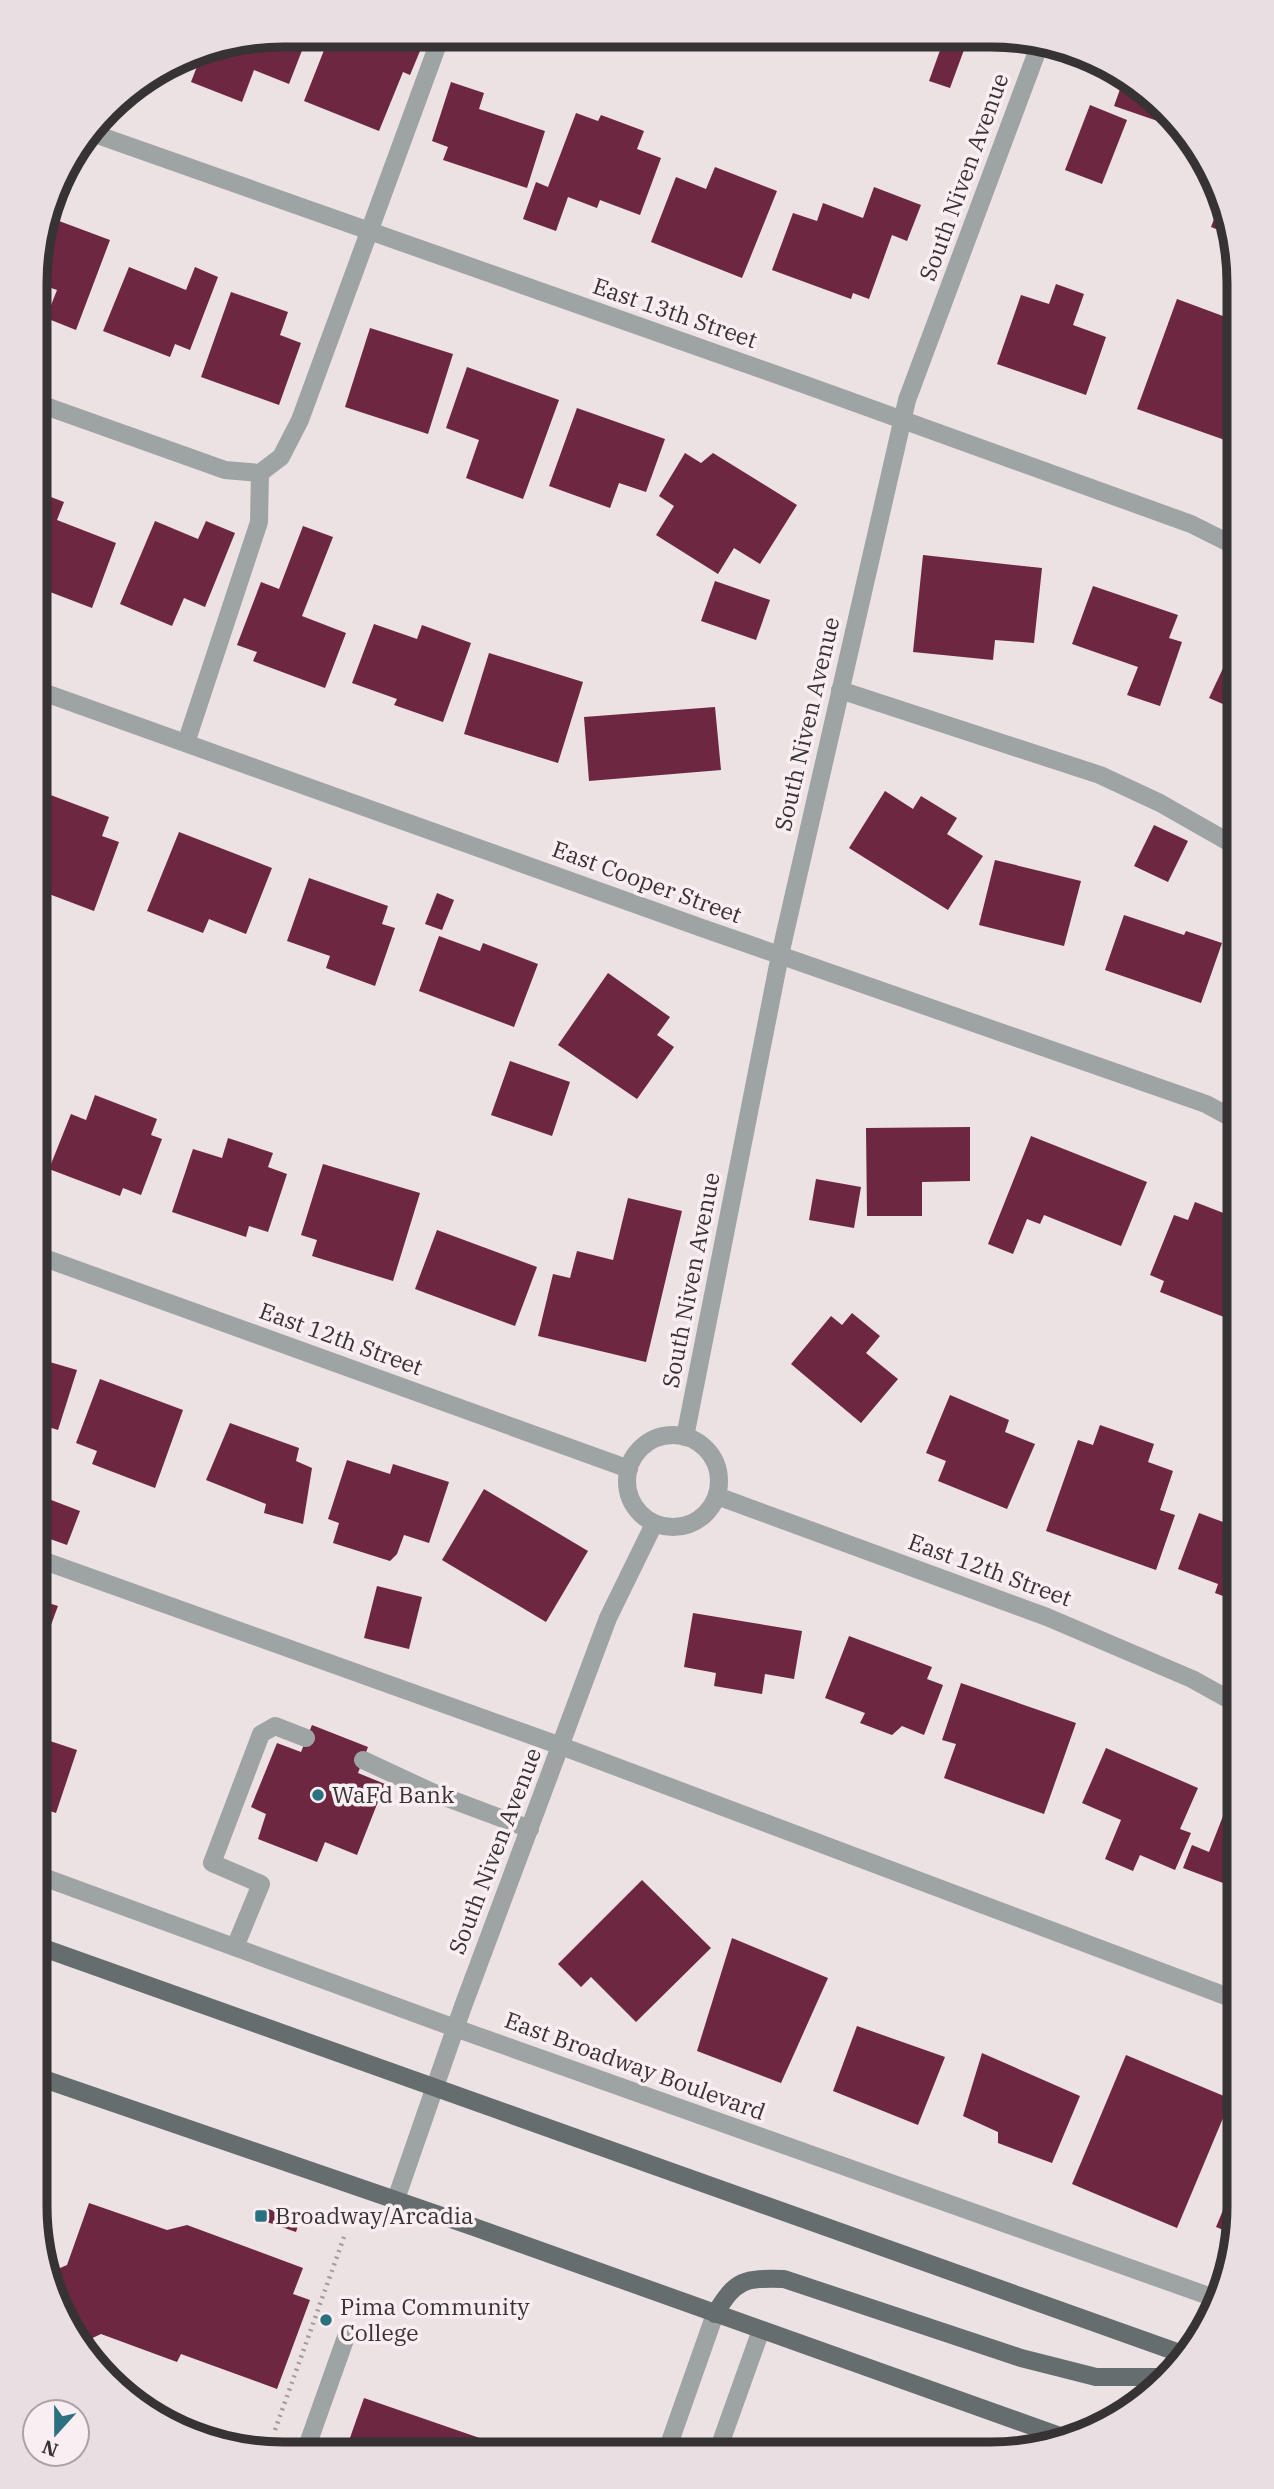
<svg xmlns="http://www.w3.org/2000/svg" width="1274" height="2489" font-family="'IBM Plex Serif',serif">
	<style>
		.building { fill: #6d2740 }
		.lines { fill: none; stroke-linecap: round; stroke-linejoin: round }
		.path { stroke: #a1999a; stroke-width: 4.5; stroke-dasharray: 2 5; stroke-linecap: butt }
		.service { stroke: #9ea3a4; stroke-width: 18 }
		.minor { stroke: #9ea3a4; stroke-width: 18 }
		.primary { stroke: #656d6f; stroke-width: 18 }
		.poi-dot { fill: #2c7180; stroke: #f9eef1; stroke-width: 2.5 }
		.labels { text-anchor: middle; stroke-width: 7; stroke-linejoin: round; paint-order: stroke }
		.street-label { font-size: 23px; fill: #373334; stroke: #f9eef1 }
		.poi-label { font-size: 23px; fill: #373334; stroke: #f9eef1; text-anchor: start }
		.rim { fill: none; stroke: #373334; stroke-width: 9 }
	</style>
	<rect width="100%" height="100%" fill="#ece1e3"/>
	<g class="building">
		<polygon points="283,35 308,35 289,84 254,70 242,102 191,82 203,51"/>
		<polygon points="330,35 340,35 380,51 386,36 416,36 425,39 410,75 403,72 379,131 304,101"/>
		<polygon points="937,39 968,39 950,88 929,81 943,42"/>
		<polygon points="1123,81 1154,96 1175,127 1114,106"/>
		<polygon points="451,82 484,93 479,109 545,131 527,188 443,160 448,147 432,141"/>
		<polygon points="1090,105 1127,120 1102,184 1065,170"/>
		<polygon points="576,113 598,121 601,115 644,131 637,149 661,158 640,215 600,200 597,208 568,197 556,231 523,219 536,182 548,187"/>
		<polygon points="715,167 777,191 742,278 651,242 676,177 706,189"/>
		<polygon points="874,187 921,205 907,241 892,235 869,299 853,293 851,299 772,270 793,213 817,221 823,203 863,218"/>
		<polygon points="1222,198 1226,204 1231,235 1211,227"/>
		<polygon points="59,221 110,240 76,330 46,318 57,290 37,283 37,251 45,224 56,228"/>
		<polygon points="129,267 186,290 195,267 218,277 190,350 175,344 170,357 103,331"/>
		<polygon points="1056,284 1084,294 1073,325 1106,337 1086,395 997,364 1021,295 1049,304"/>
		<polygon points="231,292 288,312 280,335 301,343 279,405 201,377"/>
		<polygon points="1177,299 1239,322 1239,445 1137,409"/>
		<polygon points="370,328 453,354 428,434 345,407"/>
		<polygon points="467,367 559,400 523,499 466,478 479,440 446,428"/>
		<polygon points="577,408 665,439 646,492 619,483 610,508 549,486"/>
		<polygon points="37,421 51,426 41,451 37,449"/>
		<polygon points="685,453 701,463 713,453 797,505 760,564 734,548 718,574 656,535 674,506 659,496"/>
		<polygon points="43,494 64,502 57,520 116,543 92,608 37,587 37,512"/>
		<polygon points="155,521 198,539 206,521 235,533 205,607 184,598 172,626 120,604"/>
		<polygon points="303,526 333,537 302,616 346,633 325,688 253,661 257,652 237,645 261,582 279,589"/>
		<polygon points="923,555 1042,568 1034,643 995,640 993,660 913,652"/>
		<polygon points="715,581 770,600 756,640 701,621"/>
		<polygon points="1093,586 1178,615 1169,638 1182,642 1160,706 1127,695 1138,667 1072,644"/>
		<polygon points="374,624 417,639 422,625 471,643 443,722 394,705 397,699 352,683"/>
		<polygon points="1233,647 1239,649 1239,711 1209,698"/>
		<polygon points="489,653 583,682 558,763 464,734"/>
		<polygon points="715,707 721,770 589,781 584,717"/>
		<polygon points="40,791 109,817 102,836 119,842 94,911 41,891 36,902 36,799"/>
		<polygon points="885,791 913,809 921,796 957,818 947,834 983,856 948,910 849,848"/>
		<polygon points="1154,825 1188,841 1168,882 1134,866"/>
		<polygon points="179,832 272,868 246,934 209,919 203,933 147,911"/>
		<polygon points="995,860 1081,881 1064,946 979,925"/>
		<polygon points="309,878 388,906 382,924 395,928 375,986 326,968 330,956 287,941"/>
		<polygon points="437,893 454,900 442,930 425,924"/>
		<polygon points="1124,915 1184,935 1186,931 1222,943 1201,1003 1105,970"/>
		<polygon points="439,936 480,951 483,943 538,964 514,1027 419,991"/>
		<polygon points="608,973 670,1017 657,1035 674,1047 637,1099 558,1045"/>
		<polygon points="1239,999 1239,1041 1223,1034"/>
		<polygon points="510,1061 570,1082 552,1136 491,1115"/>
		<polygon points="95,1095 157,1119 151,1135 162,1139 141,1195 123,1188 120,1196 49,1169 71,1114 86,1120"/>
		<polygon points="970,1127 970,1181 922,1182 922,1216 867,1216 866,1128"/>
		<polygon points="1031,1136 1147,1182 1121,1246 1044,1215 1040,1224 1027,1219 1013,1254 988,1244"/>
		<polygon points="228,1138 273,1153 268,1167 287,1174 268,1232 249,1226 246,1237 172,1212 193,1149 222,1158"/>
		<polygon points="323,1164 420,1193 393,1281 312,1256 317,1240 301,1235"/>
		<polygon points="816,1179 861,1187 854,1228 809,1220"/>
		<polygon points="628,1198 682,1211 646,1362 538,1336 553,1274 570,1278 577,1251 613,1260"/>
		<polygon points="1195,1202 1239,1219 1239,1290 1235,1289 1224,1317 1160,1292 1164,1281 1150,1275 1174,1215 1188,1220"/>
		<polygon points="437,1230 537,1267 515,1326 415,1289"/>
		<polygon points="852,1313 880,1336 866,1353 898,1379 861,1423 791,1364 831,1316 842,1325"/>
		<polygon points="36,1358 77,1370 58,1430 36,1423"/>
		<polygon points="100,1379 183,1410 155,1488 92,1464 97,1451 76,1443"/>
		<polygon points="950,1395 1009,1420 1005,1432 1035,1444 1007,1509 938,1481 946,1461 926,1453"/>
		<polygon points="230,1423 299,1448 296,1461 312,1468 303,1524 264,1513 266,1504 206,1480"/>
		<polygon points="1100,1425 1154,1444 1148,1462 1173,1471 1160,1510 1175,1515 1156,1570 1046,1531 1078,1440 1093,1445"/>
		<polygon points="347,1460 390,1474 393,1464 449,1482 429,1543 404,1535 397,1554 390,1561 333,1543 339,1523 328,1519"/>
		<polygon points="484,1489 588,1551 546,1622 442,1560"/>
		<polygon points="46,1498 80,1511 67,1545 36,1534 36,1527"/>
		<polygon points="1199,1513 1239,1528 1239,1602 1215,1593 1218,1584 1178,1569"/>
		<polygon points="377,1586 422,1597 409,1649 364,1638"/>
		<polygon points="36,1599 58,1606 42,1649 36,1647"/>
		<polygon points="693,1613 802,1631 794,1679 765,1674 762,1694 714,1686 716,1673 684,1667"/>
		<polygon points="849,1636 932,1667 927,1679 943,1685 924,1735 902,1726 892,1735 860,1723 865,1713 825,1698"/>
		<polygon points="961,1683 1076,1723 1044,1814 944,1778 956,1744 942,1740"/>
		<polygon points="312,1725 368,1747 358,1773 385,1784 357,1855 325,1842 317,1862 258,1839 266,1814 251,1807 277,1743 301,1752"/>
		<polygon points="35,1736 77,1750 56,1813 35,1806"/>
		<polygon points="1106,1748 1198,1788 1180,1829 1191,1833 1175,1870 1140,1855 1133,1871 1105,1859 1121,1820 1082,1803"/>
		<polygon points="1223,1816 1239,1823 1239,1889 1183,1868 1192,1845 1209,1852"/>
		<polygon points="642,1880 711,1948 636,2022 591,1977 581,1987 558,1964"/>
		<polygon points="732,1938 828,1978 781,2083 697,2051"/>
		<polygon points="857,2026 945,2057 918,2125 833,2091"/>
		<polygon points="982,2053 1080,2096 1052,2163 998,2143 998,2132 963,2116"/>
		<polygon points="1126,2055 1231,2099 1177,2228 1072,2184"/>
		<polygon points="1238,2174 1238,2222 1236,2235 1216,2227"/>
		<polygon points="89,2203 167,2230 187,2225 303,2268 293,2294 310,2300 277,2389 181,2354 177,2362 101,2334 86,2341 48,2285 46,2274 67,2265"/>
		<polygon points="268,2209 300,2219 296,2232 264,2221"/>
		<polygon points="364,2398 520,2452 520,2453 345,2452"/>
	</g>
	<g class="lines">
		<polyline class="path" points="275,2430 344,2237"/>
		<g class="service">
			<polyline points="37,403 225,470 260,473 281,457 300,420 441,36"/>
			<polyline points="840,690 1100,775 1160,803 1239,848"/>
			<polyline points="186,743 259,522 260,473"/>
			<polyline points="36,1558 561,1746 1239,2001"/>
			<polyline points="363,1760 434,1793 530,1829"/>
			<polyline points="235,1947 261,1884 212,1863 261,1734 275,1726 306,1738"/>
			<polyline points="305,2452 346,2337"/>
		</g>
		<g class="minor">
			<polyline points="92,133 803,384 1191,524 1239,548"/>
			<polyline points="37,690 702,928 1206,1104 1239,1122"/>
			<polyline points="36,1255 629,1469"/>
			<circle cx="673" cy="1481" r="46"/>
			<polyline points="685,1437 780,955 907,400 1041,41"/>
			<polyline points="717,1496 1047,1617 1192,1679 1239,1705"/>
			<polyline points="35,1874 455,2028 1220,2300"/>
			<polyline points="395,2202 462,2009 608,1618 654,1524"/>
			<polyline points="666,2453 715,2314"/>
			<polyline points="717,2453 761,2330"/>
		</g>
		<g class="primary">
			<polyline points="35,1945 1188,2356"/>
			<polyline points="35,2076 474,2227 1071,2440"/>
			<path d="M 715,2314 C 736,2279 744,2278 784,2279 L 1021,2358 L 1096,2377 L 1166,2377"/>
		</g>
	</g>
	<g class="poi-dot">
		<circle cx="318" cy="1795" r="7"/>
		<rect x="254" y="2209" width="14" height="14" rx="3.5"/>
		<circle cx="326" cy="2320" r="7"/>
	</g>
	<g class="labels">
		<g class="street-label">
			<text transform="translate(964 177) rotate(-70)" y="8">South Niven Avenue</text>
			<text transform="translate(675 313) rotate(19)" y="8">East 13th Street</text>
			<text transform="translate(807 724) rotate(-77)" y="8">South Niven Avenue</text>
			<text transform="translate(647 882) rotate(20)" y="8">East Cooper Street</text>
			<text transform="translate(691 1280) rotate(-79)" y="8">South Niven Avenue</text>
			<text transform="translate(341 1339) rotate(20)" y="8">East 12th Street</text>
			<text transform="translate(990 1570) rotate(20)" y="8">East 12th Street</text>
			<text transform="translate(495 1851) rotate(-69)" y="8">South Niven Avenue</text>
			<text transform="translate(635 2066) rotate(20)" y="8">East Broadway Boulevard</text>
		</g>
		<g class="poi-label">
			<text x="332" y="1803">WaFd Bank</text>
			<text x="275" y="2224">Broadway/Arcadia</text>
			<text x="340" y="2315">Pima Community<tspan x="340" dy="26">College</tspan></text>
		</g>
	</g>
	<path d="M0 0H1274V2489H0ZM283 47H991A236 236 0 0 1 1227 283V2206A236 236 0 0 1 991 2442H283A236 236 0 0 1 47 2206V283A236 236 0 0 1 283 47Z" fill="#e9dfe2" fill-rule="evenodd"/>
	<path class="rim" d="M283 47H991A236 236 0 0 1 1227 283V2206A236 236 0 0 1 991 2442H283A236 236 0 0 1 47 2206V283A236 236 0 0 1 283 47Z"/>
	<g transform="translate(56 2433) rotate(201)"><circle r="33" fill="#f9eef1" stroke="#aba3a5" stroke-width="2"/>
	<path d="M0-5L12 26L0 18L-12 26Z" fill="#2c7180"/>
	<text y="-10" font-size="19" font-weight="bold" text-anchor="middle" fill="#373334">N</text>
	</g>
</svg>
